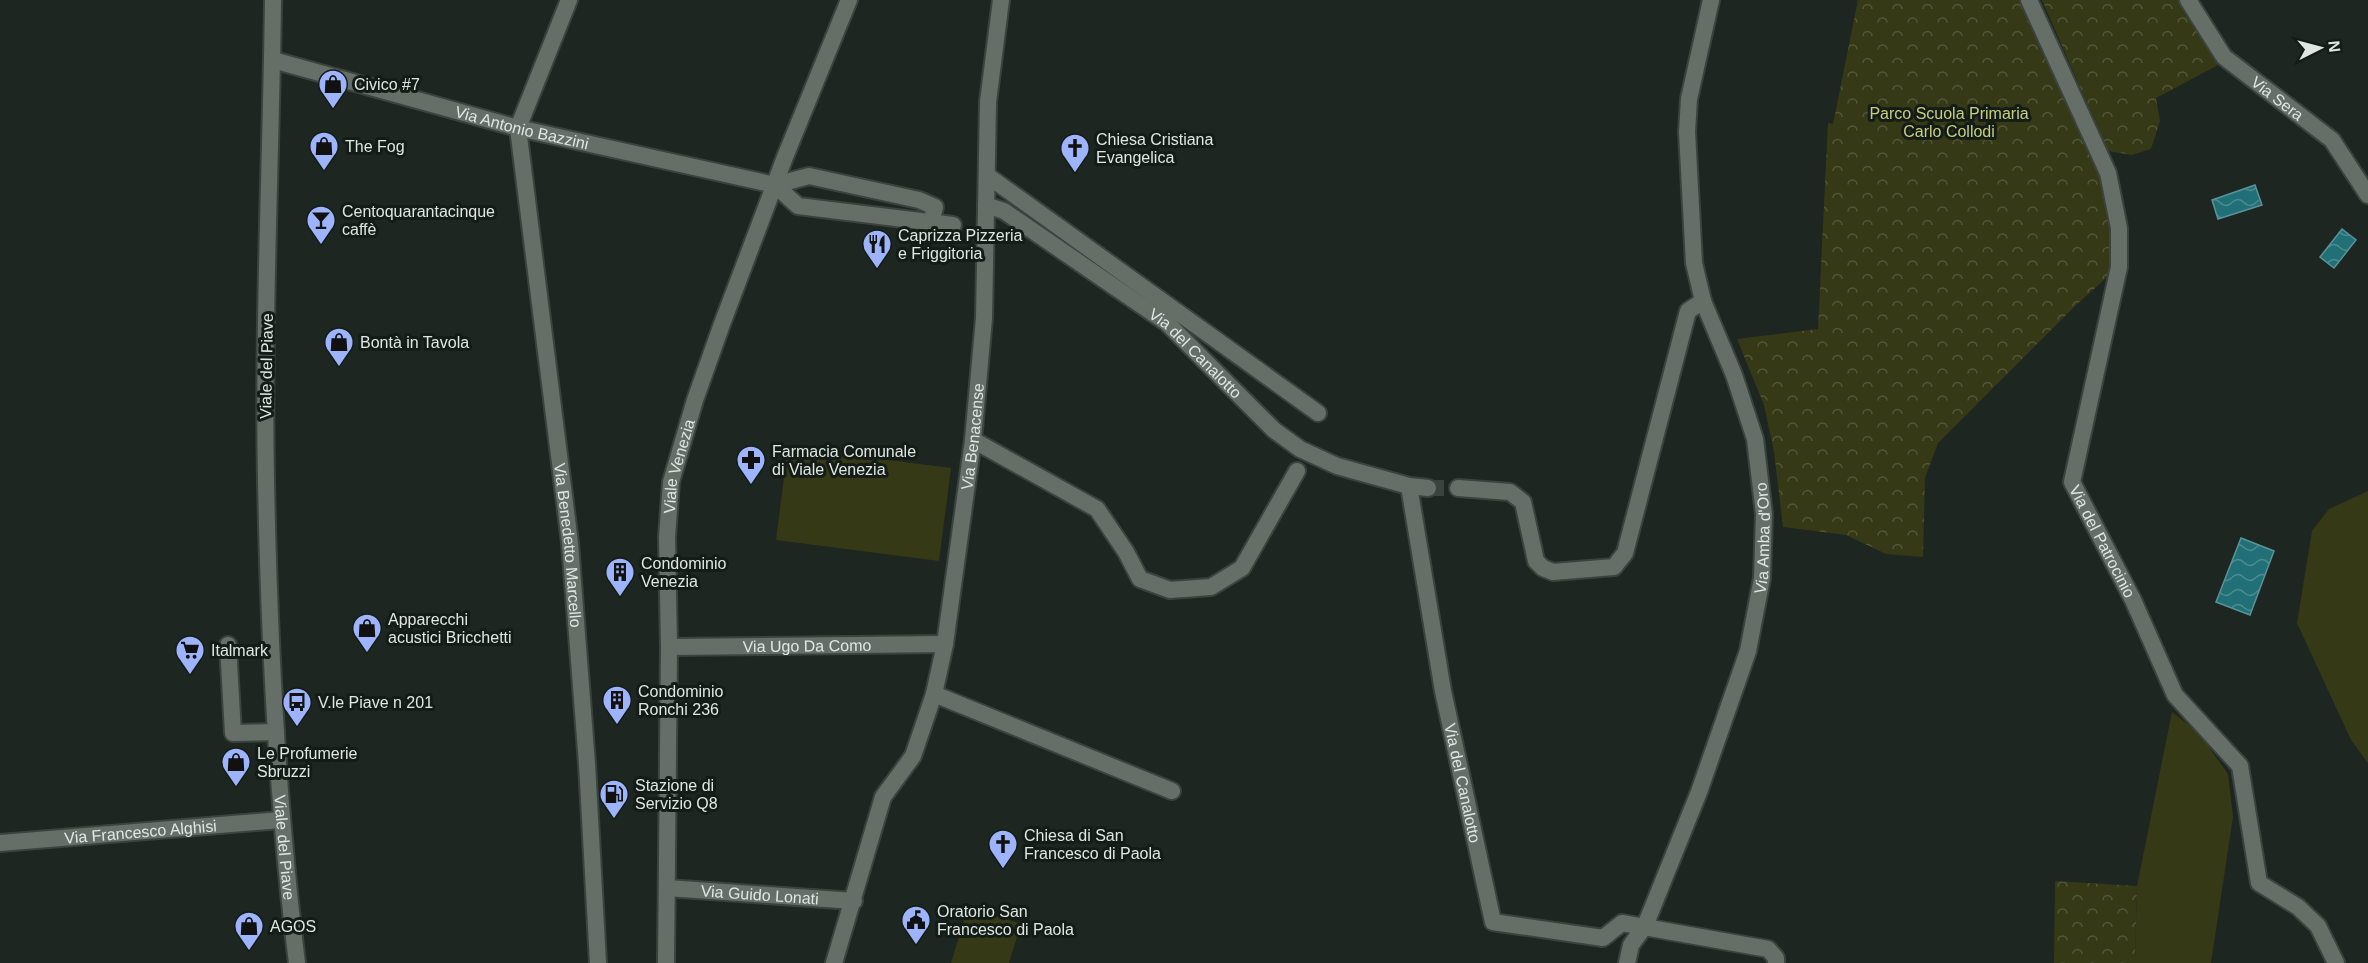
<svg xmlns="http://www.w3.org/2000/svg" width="2368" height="963" font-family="Arial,sans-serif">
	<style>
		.green { fill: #363916 }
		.forest { fill: url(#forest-crowns) }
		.water { fill: url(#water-waves); stroke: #5a9397; stroke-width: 1.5 }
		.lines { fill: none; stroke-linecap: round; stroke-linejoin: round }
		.minor-tunnel { stroke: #3a433d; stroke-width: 16; stroke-dasharray: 16 8; stroke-linecap: butt }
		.minor-casing { stroke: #3b433e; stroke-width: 20 }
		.tertiary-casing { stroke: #3b433e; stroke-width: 20 }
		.secondary-casing { stroke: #3b433e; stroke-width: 20 }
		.minor { stroke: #656f68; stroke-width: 16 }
		.tertiary { stroke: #656f68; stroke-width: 16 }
		.secondary { stroke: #656f68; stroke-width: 16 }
		.labels { text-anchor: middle; stroke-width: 6; stroke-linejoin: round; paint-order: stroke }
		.poi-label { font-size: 16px; fill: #e0e6e2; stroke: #141c17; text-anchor: start }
		.street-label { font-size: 16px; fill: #e0e6e2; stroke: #141c17 }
		.park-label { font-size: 16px; fill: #c7ce7d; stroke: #141c17 }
	</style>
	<defs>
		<pattern id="forest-crowns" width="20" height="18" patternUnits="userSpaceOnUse" patternTransform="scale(1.5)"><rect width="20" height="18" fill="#363916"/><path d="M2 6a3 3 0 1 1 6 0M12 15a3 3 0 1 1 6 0" fill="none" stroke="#535638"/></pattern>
		<pattern id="water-waves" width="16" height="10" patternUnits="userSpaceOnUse" patternTransform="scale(1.5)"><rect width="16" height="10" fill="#217077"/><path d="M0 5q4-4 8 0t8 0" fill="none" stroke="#4c8b90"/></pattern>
	</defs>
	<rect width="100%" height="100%" fill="#1d2620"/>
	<g class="green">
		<polygon points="788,447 951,468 939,561 776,540"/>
		<polygon points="2368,491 2368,763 2351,740 2297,623 2312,531 2329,509"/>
		<polygon points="2172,712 2199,733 2228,774 2233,817 2211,963 2135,963 2137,886"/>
		<polygon points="968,907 1021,924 1009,963 951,963"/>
	</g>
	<g class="forest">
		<polygon points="1858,0 2022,0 2105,188 2115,231 2114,271 2075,306 1938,443 1925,478 1923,557 1886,554 1846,535 1783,527 1774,452 1764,405 1737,339 1818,329 1828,123 1833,124"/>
		<polygon points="2042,0 2179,0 2220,64 2156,98 2160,121 2151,149 2132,155 2108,151"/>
		<polygon points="2055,881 2137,886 2135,963 2054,963"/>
	</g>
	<g class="water">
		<polygon points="2255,185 2262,205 2218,219 2212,200"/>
		<polygon points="2342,229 2356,240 2334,268 2320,257"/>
		<polygon points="2241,538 2274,551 2250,615 2216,602"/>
	</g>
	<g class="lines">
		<polyline class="minor-tunnel" points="1428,488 1458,488"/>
		<g class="minor-casing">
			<g id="minor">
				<path id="s1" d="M 569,0 L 518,128 L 570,543 L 587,764 L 598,963"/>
				<path id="s2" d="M 2029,0 L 2108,173 L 2119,228 L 2119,267 L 2072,482 L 2133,600 L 2175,695 L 2240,766 L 2259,883 L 2298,907 L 2318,926 L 2336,963"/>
				<path id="s3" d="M 2188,0 L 2224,57 L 2332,140 L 2368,195"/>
				<path id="s4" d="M 273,60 L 518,128 L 775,185"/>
				<polyline points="988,176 1318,413"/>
				<path id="s5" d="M 986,205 L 1004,211 L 1167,323 L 1274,430 L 1300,449 L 1337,466 L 1409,486 L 1428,488"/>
				<polyline points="931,223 935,207 919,200 809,176 775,185 798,206 953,225"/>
				<polyline points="973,440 1097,509 1126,552 1140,579 1170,590 1211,587 1242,568 1297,471"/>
				<path id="s6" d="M 1409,486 L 1443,691 L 1493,922 L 1603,938 L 1622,923 L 1768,949 L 1776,958 L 1776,963"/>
				<polyline points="1458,488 1510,492 1523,502 1536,561 1543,568 1553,572 1614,567 1625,553 1688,311 1703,301"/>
				<polyline points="228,645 233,733 276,732"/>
				<path id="s7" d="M 669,647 L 945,644"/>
				<polyline points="934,694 1172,791"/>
				<path id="s8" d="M 0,843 L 281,820"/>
				<path id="s9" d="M 667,888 L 854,901"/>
				<path id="s10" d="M 834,963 L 883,797 L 913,756 L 934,694 L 945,644 L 973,440 L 984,318 L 988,102 L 1001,0"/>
				<path id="s11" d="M 1627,963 L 1631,945 L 1645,926 L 1699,792 L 1748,651 L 1762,578 L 1764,514 L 1755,439 L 1734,375 L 1703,301 L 1694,263 L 1687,132 L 1689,99 L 1711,0"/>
			</g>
		</g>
		<g class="tertiary-casing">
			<g id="tertiary">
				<path id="s12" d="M 666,963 L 669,647 L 667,537 L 671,482 L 695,400 L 722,324 L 785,157 L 849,0"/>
			</g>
		</g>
		<g class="secondary-casing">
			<g id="secondary">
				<path id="s13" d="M 273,0 C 271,160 263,320 266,480 C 269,641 277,803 297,963"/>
			</g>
		</g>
		<use href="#minor" class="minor"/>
		<use href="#tertiary" class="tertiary"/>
		<use href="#secondary" class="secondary"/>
	</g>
	<defs>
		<g id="shop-pin" transform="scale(1.5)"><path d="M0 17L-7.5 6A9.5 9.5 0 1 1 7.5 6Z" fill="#9db4fd" stroke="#141c17"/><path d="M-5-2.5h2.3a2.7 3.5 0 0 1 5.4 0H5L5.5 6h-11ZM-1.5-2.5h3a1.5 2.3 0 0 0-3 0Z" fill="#111"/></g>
		<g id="church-pin" transform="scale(1.5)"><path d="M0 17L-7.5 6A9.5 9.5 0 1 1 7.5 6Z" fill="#9db4fd" stroke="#141c17"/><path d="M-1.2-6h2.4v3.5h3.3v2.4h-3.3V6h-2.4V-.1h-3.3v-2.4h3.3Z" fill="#111"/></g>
		<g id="bar-pin" transform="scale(1.5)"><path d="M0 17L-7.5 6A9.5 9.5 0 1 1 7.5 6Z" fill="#9db4fd" stroke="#141c17"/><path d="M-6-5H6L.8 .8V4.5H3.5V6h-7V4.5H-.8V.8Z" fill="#111"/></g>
		<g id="restaurant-pin" transform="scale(1.5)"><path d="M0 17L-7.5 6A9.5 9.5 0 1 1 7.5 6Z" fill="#9db4fd" stroke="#141c17"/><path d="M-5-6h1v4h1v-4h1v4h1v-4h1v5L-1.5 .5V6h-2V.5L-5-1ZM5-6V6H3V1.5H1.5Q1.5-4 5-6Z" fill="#111"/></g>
		<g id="pharmacy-pin" transform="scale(1.5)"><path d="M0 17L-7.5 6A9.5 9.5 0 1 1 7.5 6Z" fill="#9db4fd" stroke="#141c17"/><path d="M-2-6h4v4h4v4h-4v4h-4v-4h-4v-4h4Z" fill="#111"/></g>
		<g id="building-pin" transform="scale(1.5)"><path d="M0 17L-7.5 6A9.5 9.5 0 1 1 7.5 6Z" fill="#9db4fd" stroke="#141c17"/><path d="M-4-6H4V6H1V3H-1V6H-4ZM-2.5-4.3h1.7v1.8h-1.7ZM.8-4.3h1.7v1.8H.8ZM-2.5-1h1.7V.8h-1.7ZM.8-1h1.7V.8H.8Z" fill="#111"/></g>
		<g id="supermarket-pin" transform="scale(1.5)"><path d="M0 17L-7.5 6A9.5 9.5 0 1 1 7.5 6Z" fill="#9db4fd" stroke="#141c17"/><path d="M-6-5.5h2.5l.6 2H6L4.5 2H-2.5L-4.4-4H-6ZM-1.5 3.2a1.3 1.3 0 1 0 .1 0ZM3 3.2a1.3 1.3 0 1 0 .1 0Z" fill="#111"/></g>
		<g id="bus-pin" transform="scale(1.5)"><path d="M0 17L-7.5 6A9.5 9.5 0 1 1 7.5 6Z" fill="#9db4fd" stroke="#141c17"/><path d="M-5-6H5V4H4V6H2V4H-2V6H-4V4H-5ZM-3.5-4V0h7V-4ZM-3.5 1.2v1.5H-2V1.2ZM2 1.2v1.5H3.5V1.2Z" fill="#111"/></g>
		<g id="fuel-pin" transform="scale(1.5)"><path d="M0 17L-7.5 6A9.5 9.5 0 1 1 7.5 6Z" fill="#9db4fd" stroke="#141c17"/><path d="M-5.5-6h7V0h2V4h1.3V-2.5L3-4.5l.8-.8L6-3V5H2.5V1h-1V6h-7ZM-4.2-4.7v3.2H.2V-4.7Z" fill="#111"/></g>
		<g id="civic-pin" transform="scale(1.5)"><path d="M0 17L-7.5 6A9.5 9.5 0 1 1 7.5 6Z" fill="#9db4fd" stroke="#141c17"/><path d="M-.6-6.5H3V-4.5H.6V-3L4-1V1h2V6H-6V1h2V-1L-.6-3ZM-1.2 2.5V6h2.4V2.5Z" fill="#111"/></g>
	</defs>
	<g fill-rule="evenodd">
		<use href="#shop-pin" x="333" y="84"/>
		<use href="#shop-pin" x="324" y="146"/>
		<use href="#church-pin" x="1075" y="148"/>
		<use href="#bar-pin" x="321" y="220"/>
		<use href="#restaurant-pin" x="877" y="244"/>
		<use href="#shop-pin" x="339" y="342"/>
		<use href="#pharmacy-pin" x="751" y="460"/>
		<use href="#building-pin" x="620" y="572"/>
		<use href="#shop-pin" x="367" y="628"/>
		<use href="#supermarket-pin" x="190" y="650"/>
		<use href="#building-pin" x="617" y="700"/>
		<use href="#bus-pin" x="297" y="702"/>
		<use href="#shop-pin" x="236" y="762"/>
		<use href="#fuel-pin" x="614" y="794"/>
		<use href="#church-pin" x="1003" y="844"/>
		<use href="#civic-pin" x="916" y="920"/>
		<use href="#shop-pin" x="249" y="926"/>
	</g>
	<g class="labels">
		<g class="poi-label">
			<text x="354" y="90">Civico #7</text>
			<text x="1096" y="145">Chiesa Cristiana<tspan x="1096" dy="18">Evangelica</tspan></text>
			<text x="345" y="152">The Fog</text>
			<text x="342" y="217">Centoquarantacinque<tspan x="342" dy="18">caffè</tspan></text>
			<text x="898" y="241">Caprizza Pizzeria<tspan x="898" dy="18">e Friggitoria</tspan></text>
			<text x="360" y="348">Bontà in Tavola</text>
			<text x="772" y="457">Farmacia Comunale<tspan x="772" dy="18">di Viale Venezia</tspan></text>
			<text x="641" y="569">Condominio<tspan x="641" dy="18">Venezia</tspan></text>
			<text x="388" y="625">Apparecchi<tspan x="388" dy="18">acustici Bricchetti</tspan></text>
			<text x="211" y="656">Italmark</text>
			<text x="638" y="697">Condominio<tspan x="638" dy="18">Ronchi 236</tspan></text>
			<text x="318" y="708">V.le Piave n 201</text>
			<text x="257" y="759">Le Profumerie<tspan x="257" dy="18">Sbruzzi</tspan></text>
			<text x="635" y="791">Stazione di<tspan x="635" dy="18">Servizio Q8</tspan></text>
			<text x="1024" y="841">Chiesa di San<tspan x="1024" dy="18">Francesco di Paola</tspan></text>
			<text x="937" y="917">Oratorio San<tspan x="937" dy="18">Francesco di Paola</tspan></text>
			<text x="270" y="932">AGOS</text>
		</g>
		<g class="street-label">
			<text dy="6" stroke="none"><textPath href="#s3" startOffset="135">Via Sera</textPath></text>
			<text dy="6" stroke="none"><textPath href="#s4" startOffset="258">Via Antonio Bazzini</textPath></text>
			<text dy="6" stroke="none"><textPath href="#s5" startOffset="258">Via del Canalotto</textPath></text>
			<text transform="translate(266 366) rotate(-89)" y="6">Viale del Piave</text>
			<text dy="6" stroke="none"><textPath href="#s10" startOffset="550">Via Benacense</textPath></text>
			<text dy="6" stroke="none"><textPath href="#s12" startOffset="498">Viale Venezia</textPath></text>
			<text dy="6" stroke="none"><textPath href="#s11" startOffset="450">Via Amba d'Oro</textPath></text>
			<text dy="6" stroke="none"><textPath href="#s2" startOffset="572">Via del Patrocinio</textPath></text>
			<text dy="6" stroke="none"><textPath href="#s1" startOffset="558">Via Benedetto Marcello</textPath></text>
			<text dy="6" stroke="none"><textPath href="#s7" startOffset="138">Via Ugo Da Como</textPath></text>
			<text dy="6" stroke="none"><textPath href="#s6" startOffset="302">Via del Canalotto</textPath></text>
			<text dy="6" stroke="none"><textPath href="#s8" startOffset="141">Via Francesco Alghisi</textPath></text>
			<text dy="6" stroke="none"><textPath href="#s13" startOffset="848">Viale del Piave</textPath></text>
			<text dy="6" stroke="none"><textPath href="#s9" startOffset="93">Via Guido Lonati</textPath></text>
		</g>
		<g class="park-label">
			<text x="1949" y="119">Parco Scuola Primaria<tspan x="1949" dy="18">Carlo Collodi</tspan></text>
		</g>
	</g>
	<g transform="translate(2320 48) rotate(84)" stroke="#141c17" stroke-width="4.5" paint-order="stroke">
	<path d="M0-4.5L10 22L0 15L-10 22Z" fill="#e0e6e2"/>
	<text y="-9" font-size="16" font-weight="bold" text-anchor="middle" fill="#e0e6e2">N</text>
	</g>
</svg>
